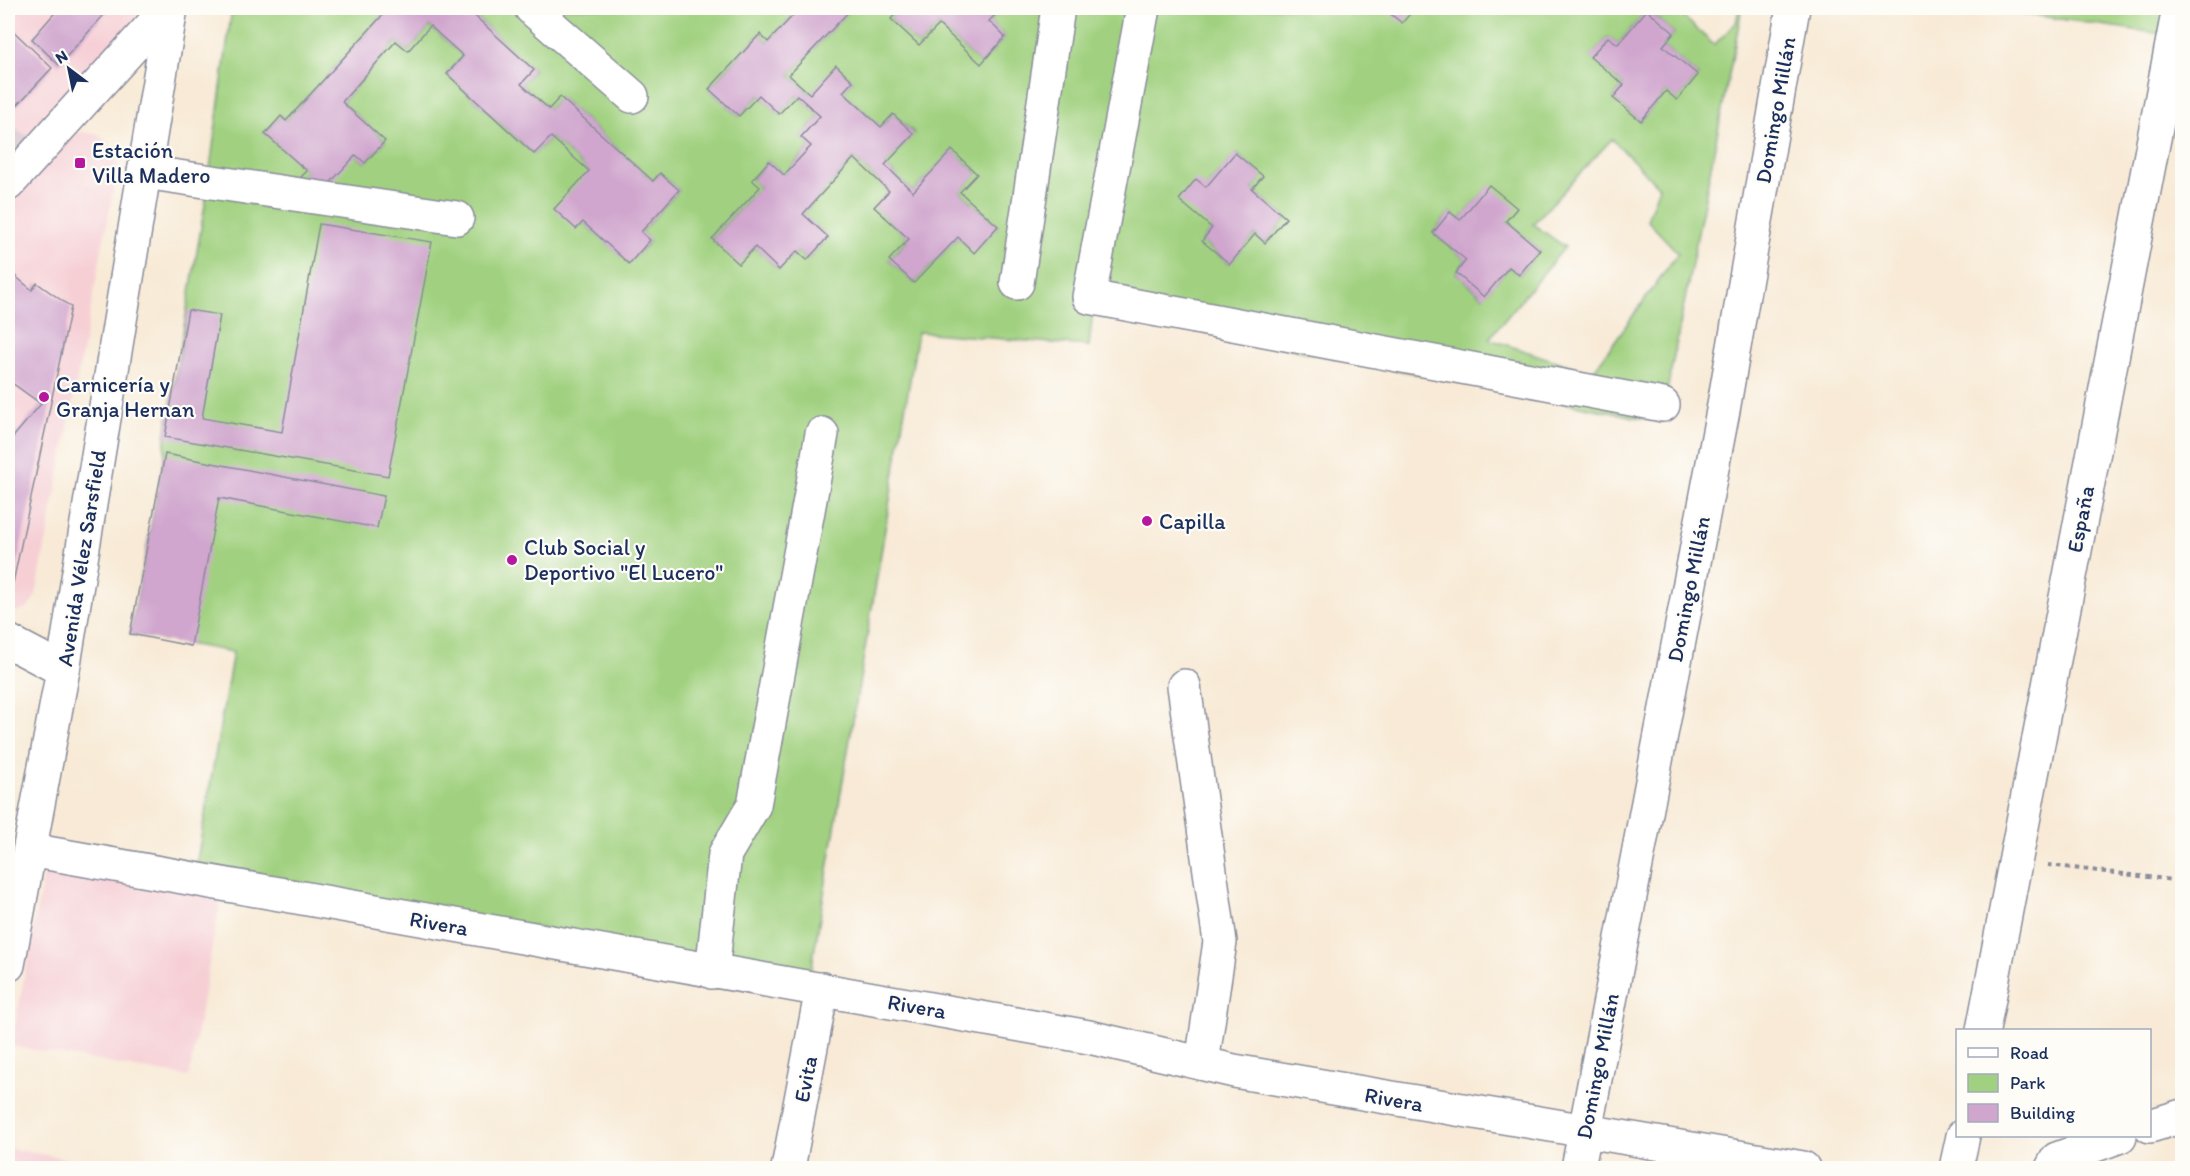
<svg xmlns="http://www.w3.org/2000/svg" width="2190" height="1176" font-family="Itim,sans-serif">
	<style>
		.built { fill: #f6cfd5 }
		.industrial { fill: #d1bdc8 }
		.green { fill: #a1d180; stroke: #5e806f; stroke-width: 1.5; fill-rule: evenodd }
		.building { fill: #d0a6ce }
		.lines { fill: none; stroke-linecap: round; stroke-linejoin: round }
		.minor-casing { stroke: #8a8c9a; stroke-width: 36 }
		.major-casing { stroke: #8a8c9a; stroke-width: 36 }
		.path { stroke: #8a8c9a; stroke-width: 4; stroke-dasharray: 4.5 4.5; stroke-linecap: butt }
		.minor { stroke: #fff; stroke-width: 33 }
		.major { stroke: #fff; stroke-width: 33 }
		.poi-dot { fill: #b5179e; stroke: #fdfcf7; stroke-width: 2 }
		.labels { text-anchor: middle; stroke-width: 4.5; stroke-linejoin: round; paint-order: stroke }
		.street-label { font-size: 22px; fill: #1b2f5e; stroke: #fdfcf7 }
		.poi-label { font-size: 22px; fill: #1b2f5e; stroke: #fdfcf7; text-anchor: start }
	</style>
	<rect width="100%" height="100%" fill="#fdfcf7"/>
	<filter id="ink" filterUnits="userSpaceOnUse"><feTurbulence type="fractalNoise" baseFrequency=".0167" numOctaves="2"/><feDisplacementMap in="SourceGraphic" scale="12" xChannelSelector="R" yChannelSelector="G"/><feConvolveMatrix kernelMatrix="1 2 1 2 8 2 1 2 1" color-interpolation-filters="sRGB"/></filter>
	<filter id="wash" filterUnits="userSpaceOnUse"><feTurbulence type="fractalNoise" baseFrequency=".008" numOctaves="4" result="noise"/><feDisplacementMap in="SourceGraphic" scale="24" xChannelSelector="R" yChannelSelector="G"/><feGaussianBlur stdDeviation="1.35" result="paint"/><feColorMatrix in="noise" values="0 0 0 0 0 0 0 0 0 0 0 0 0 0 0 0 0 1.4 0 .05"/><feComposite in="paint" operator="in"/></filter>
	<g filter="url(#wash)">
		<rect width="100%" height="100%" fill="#f8ead6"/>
		<g class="built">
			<polygon points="8,8 145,8 32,137 8,127"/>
			<polygon points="80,132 97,134 111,146 118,165 36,595 28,608 8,614 8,204 65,141"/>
			<polygon points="49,869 221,896 189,1077 11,1046 43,877"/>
			<polygon points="8,1148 118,1168 8,1168"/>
		</g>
		<polygon class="industrial" points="8,127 32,137 8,165"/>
		<g class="green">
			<path d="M 232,8 L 389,8 L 286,121 L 281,116 L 265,133 L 307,171 L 298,180 L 356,155 L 365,163 L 385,141 L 342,102 L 396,41 L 408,51 L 430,26 L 463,56 L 447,74 L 534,154 L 551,137 L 589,171 L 583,222 L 629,263 L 650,241 L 641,232 L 679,190 L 660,173 L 653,181 L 560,97 L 549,109 L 521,84 L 534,70 L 466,8 L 800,8 L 768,42 L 760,34 L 709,89 L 739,116 L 759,95 L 779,114 L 797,95 L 820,116 L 801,137 L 811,146 L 784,175 L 769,161 L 752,179 L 760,187 L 712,239 L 739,263 L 755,247 L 779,270 L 797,251 L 807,260 L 828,237 L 803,214 L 854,158 L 889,191 L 875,207 L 909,239 L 889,260 L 914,283 L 958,237 L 974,252 L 998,226 L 960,192 L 977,173 L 952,151 L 913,192 L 885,165 L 914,133 L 893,114 L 881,127 L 843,92 L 853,81 L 836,66 L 810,94 L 789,75 L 852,8 L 901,8 L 891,19 L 919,45 L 939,25 L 981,64 L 1005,37 L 989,21 L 1002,8 L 1674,8 L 1714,45 L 1736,23 L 1739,8 L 1742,8 L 1661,422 L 1093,310 L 1089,346 L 918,332 L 810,977 L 196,867 L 233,652 L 130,634 L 165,454 L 165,437 L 205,205 ZM 1647,10 L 1674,33 L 1663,46 L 1698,75 L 1677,99 L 1666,91 L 1641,121 L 1613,98 L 1624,85 L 1591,57 L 1608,37 L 1618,44 ZM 1612,139 L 1659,187 L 1647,220 L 1678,253 L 1592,373 L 1489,339 L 1565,247 L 1533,224 ZM 1236,153 L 1262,176 L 1252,189 L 1286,218 L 1265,243 L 1255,234 L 1229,264 L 1202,241 L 1212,228 L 1206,187 ZM 1489,186 L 1506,221 L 1540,250 L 1519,275 L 1509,267 L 1483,297 L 1456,273 L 1466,260 L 1433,233 L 1450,212 L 1460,220 Z"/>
			<polygon points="2016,8 2182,8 2182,37 2020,13"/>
		</g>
		<g id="blocks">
			<g class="building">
				<polygon points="59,8 110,8 59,65 32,39"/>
				<polygon points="389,8 420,8 425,12 429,8 466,8 534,70 521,84 549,109 560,97 653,181 660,173 679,190 641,232 650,240 629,264 583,222 576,229 554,209 589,171 551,137 534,154 447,74 463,56 430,26 408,51 396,41 342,102 385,141 365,163 356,155 317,197 298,180 307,171 265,134 281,116 286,121"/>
				<polygon points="800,8 852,8 789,75 810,94 836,65 853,81 843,92 881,127 893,114 914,134 885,165 913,192 952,150 977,174 960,192 998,226 974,253 958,237 914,283 889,260 909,239 874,207 889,191 854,158 803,214 828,237 807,260 797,251 779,270 755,247 739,264 712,239 760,187 752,180 769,161 784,175 811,146 801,137 820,116 797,95 779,114 759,95 739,116 709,89 760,34 768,42"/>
				<polygon points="901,8 1002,8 989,21 1005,37 981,64 939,25 919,45 891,19"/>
				<polygon points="1383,8 1415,8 1402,23"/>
				<polygon points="1647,10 1674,33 1663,46 1698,75 1677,100 1666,91 1641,121 1613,98 1624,85 1590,57 1608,37 1618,44"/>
				<polygon points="8,26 52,68 8,115"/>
				<polygon points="1235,153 1263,176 1252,189 1286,218 1265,243 1255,234 1230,264 1202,241 1212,228 1179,200 1196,179 1206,187"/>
				<polygon points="1489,185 1517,208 1506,221 1540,250 1519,275 1509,267 1484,297 1456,273 1466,260 1433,233 1450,212 1460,220"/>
				<polygon points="319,224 432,242 388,476 165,437 188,310 220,315 202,418 282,432"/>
				<polygon points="8,270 32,290 37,283 71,307 13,583 8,585 8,443 41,404 8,380"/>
				<polygon points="165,454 384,496 377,528 219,498 191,646 130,634"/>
			</g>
		</g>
	</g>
	<g filter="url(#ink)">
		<use href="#blocks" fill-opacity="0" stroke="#8a8c9a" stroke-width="1.5"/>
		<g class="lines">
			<g class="minor-casing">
				<g id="minor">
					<polyline points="531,8 632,96"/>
					<polyline points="1143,8 1089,297 1663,405"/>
					<polyline points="144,172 457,218"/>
					<polyline points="8,184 168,8"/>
					<polyline points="1017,283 1058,8"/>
					<polyline points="8,641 63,670"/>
					<polyline points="1184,686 1220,942 1202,1063"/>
					<polyline points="30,850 1089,1037 1234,1071 1803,1168"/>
					<polyline points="712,972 725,854 754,805 822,434"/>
					<polyline points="1983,1030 2179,8"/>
					<polyline points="2150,1126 2182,1116"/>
					<polyline points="788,1168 822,989"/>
					<polyline points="1578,1168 1722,416 1793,8"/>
					<polyline points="1956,1168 1963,1136"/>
					<polyline points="2052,1168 2057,1159 2120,1136"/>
				</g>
			</g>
			<g class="major-casing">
				<polyline id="major" points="8,965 63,670 171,8"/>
			</g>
			<polyline class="path" points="2048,865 2182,881"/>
			<use href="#minor" class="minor"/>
			<use href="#major" class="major"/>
		</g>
	</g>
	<g class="poi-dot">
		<rect x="74" y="157" width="12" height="12" rx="3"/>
		<circle cx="44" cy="397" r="6"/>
		<circle cx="1147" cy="521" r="6"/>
		<circle cx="512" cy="560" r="6"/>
	</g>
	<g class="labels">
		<g class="street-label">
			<text transform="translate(1775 110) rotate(-80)" y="8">Domingo Millán</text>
			<text transform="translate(2080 519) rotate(-79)" y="8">España</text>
			<text transform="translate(81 558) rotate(-81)" y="8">Avenida Vélez Sarsfield</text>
			<text transform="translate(1688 589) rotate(-79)" y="8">Domingo Millán</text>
			<text transform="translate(439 923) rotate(10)" y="8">Rivera</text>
			<text transform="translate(917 1006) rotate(10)" y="8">Rivera</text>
			<text transform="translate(1597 1066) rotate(-79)" y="8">Domingo Millán</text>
			<text transform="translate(805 1079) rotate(-79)" y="8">Evita</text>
			<text transform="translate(1394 1099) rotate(10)" y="8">Rivera</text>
		</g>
		<g class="poi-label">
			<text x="92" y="158">Estación<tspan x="92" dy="25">Villa Madero</tspan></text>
			<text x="56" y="392">Carnicería y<tspan x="56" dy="25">Granja Hernan</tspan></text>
			<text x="1159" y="529">Capilla</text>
			<text x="524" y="555">Club Social y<tspan x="524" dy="25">Deportivo "El Lucero"</tspan></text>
		</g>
	</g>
	<rect width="2190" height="1176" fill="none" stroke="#fdfcf7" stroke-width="30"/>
	<rect x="1956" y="1029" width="195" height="108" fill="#fdfcf7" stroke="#a3aaba" stroke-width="1.5"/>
	<rect x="1968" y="1048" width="30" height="9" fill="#ffffff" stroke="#a3aaba" stroke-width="1.5"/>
	<text x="2010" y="1059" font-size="18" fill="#1b2f5e">Road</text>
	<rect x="1968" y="1074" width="30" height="18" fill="#a1d180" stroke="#a3aaba" stroke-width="1.5"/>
	<text x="2010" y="1089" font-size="18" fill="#1b2f5e">Park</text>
	<rect x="1968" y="1104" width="30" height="18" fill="#d0a6ce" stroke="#a3aaba" stroke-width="1.5"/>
	<text x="2010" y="1119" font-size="18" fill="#1b2f5e">Building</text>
	<g transform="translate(69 69) rotate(328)" stroke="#fdfcf7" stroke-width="4.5" paint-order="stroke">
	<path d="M0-4.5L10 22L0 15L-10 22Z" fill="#1b2f5e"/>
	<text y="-9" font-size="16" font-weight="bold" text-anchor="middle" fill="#1b2f5e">N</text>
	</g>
</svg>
